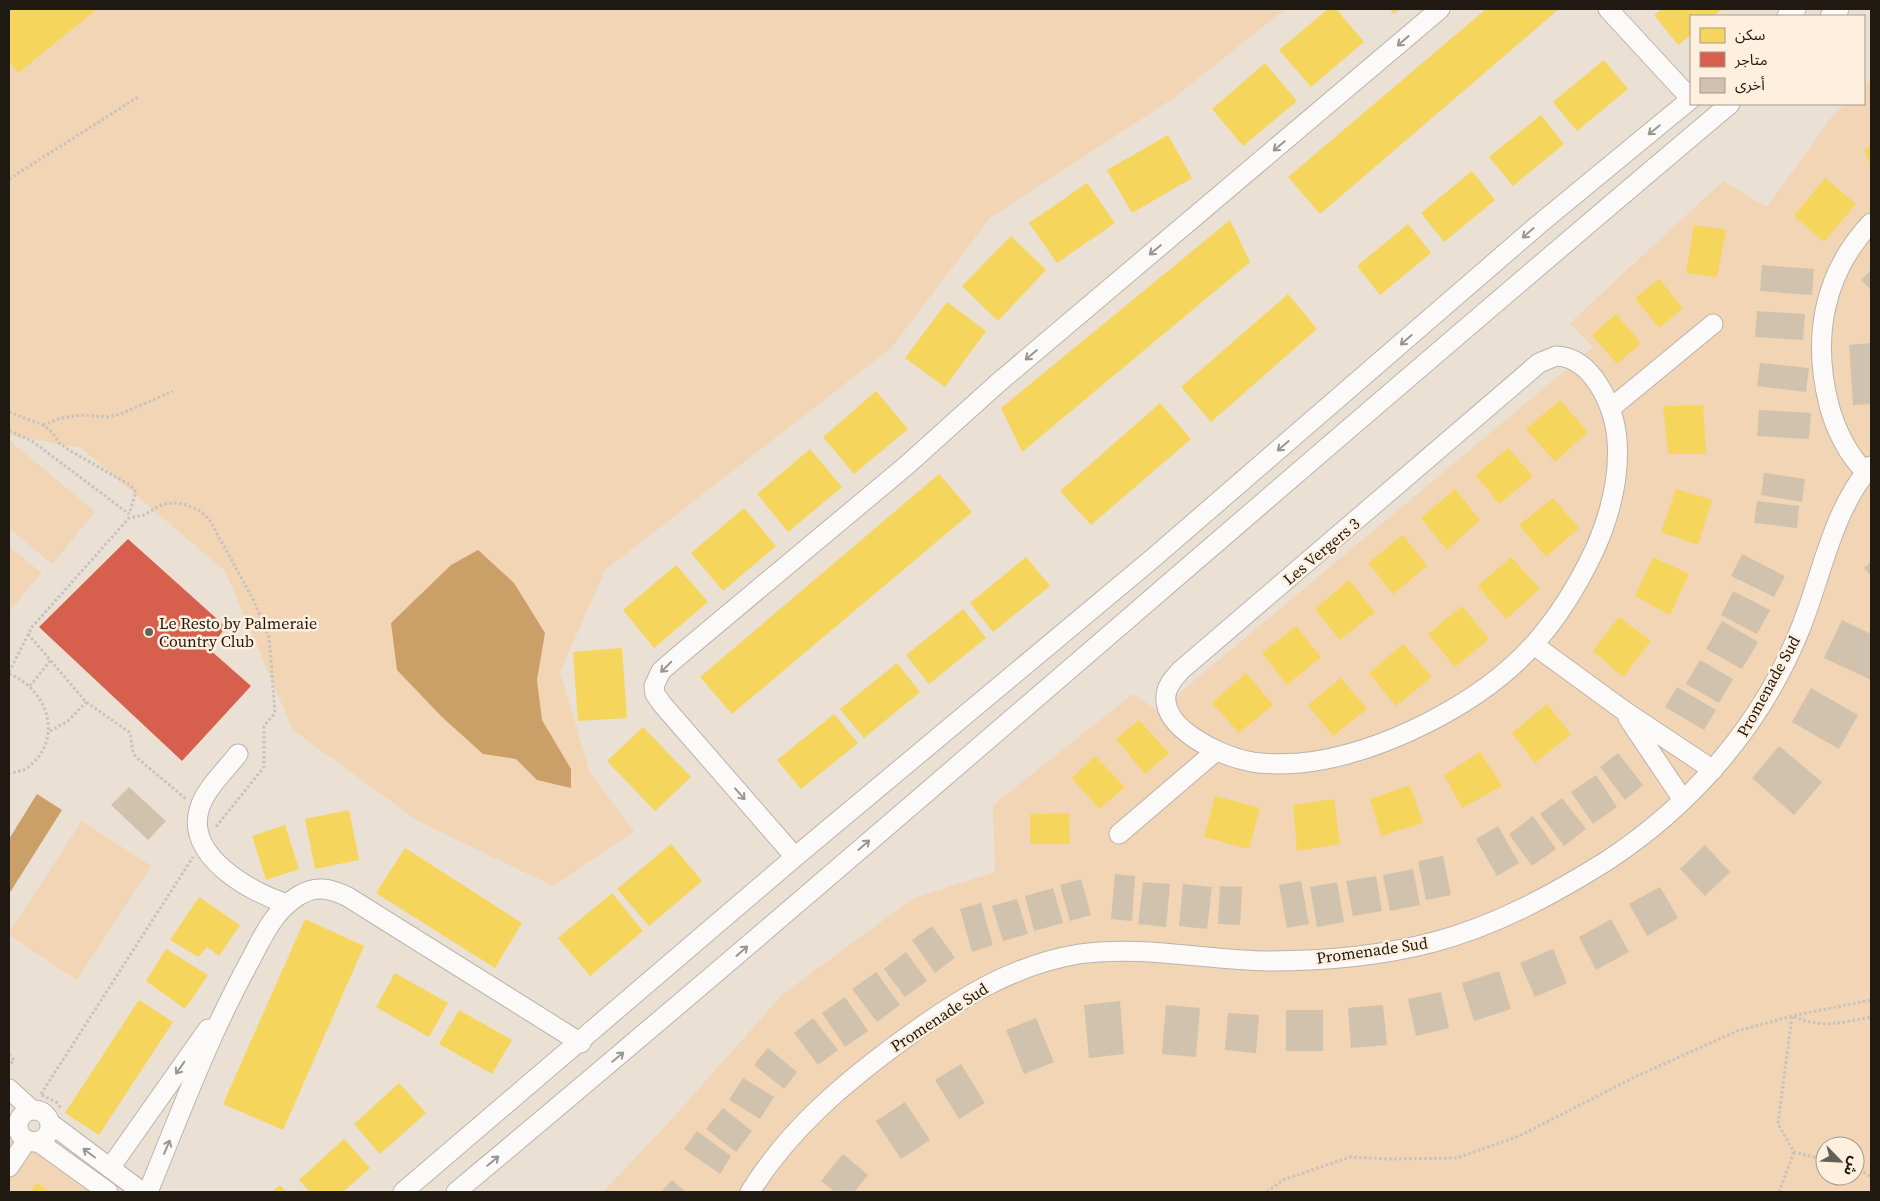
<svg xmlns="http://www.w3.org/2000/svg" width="1880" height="1201" font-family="'Source Serif 4','Noto Sans Arabic',serif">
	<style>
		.green { fill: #f1d5b4; fill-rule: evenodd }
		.water { fill: #caa068 }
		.homes { fill: #f6d55c }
		.shops { fill: #d6604d }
		.building { fill: #d1c2ae }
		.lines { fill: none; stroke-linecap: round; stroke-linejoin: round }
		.minor-casing { stroke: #bbb3aa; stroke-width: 21 }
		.path { stroke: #c6c3bf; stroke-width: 3; stroke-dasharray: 2.5 2.5; stroke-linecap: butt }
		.minor { stroke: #fcfaf9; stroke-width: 19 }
		.oneway { stroke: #999591 }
		.poi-dot { fill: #665f55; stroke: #feefde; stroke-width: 2 }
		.labels { text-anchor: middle; stroke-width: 5; stroke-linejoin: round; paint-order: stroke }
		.street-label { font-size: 16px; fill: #1f1911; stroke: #feefde }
		.poi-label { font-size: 16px; fill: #1f1911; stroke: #feefde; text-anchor: start }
	</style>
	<rect width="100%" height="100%" fill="#eae0d4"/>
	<g class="green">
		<polygon points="9,9 1285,9 1175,97 990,218 891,348 605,570 560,672 590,773 634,831 553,886 418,821 293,730 225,571 81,448 9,435"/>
		<path d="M 1871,79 L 1871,1192 L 603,1192 L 670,1121 L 783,994 L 912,899 L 995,872 L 993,805 L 1133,694 L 1158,711 L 1593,347 L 1570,323 L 1723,181 L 1767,207 L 1831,118 L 1845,104 L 1864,104 L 1864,86 ZM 1825,1146 L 1855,1146 L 1855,1176 L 1825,1176 Z"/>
		<polygon points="9,440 95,512 52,564 9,528"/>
		<polygon points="9,546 41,573 9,612"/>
		<polygon points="82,821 151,866 77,980 9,935 9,933 57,859 62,862 57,859"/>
		<polygon points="9,1131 91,1192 9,1192"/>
	</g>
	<g class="water">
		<polygon points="478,550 514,583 545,633 537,680 542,720 571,769 571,788 537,780 516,759 483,754 442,717 397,670 391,623 451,565"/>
		<polygon points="37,794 62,810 9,894 9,839"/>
	</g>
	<g class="homes">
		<polygon points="11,9 97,9 18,73 9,61 9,11"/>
		<polygon points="1328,9 1336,9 1364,42 1311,87 1279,50"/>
		<polygon points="1389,9 1400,9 1394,14"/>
		<polygon points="1486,9 1559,9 1320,214 1288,177"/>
		<polygon points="1662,9 1723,9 1713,16 1691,16 1691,35 1678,45 1654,15"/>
		<polygon points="1604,60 1628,89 1577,131 1553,102"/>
		<polygon points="1265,63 1297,101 1243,146 1212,109"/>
		<polygon points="1541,115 1564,144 1513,186 1489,157"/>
		<polygon points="1168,135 1192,178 1132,213 1107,170"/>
		<polygon points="1871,146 1871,168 1864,149"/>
		<polygon points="1472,171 1495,200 1444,242 1421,213"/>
		<polygon points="1825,178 1856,204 1824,242 1794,216"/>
		<polygon points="1087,183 1115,223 1057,263 1029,223"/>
		<polygon points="1230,220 1250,262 1022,452 1001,408"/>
		<polygon points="1408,224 1431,253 1380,295 1357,266"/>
		<polygon points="1694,225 1726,230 1717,277 1686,273"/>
		<polygon points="1011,236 1046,270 998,321 962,286"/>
		<polygon points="1659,279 1683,308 1659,328 1635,298"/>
		<polygon points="1288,294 1317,329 1211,422 1181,387"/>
		<polygon points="947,302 986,331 945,387 905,358"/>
		<polygon points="1616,314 1641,343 1617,364 1592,335"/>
		<polygon points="876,391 908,429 854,474 823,437"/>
		<polygon points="1560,400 1588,432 1555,462 1526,429"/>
		<polygon points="1160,403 1191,439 1091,525 1060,491"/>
		<polygon points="1703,405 1706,454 1668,454 1663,406"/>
		<polygon points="1508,448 1533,476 1499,504 1476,475"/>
		<polygon points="810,449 842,487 788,532 757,494"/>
		<polygon points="939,474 972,512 732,714 700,677"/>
		<polygon points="1455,489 1480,520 1447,550 1421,518"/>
		<polygon points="1676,489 1712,500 1698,545 1661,532"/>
		<polygon points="1553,498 1579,528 1546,557 1519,525"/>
		<polygon points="744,508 776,546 723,591 691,553"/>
		<polygon points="1403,535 1427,566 1393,594 1368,563"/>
		<polygon points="1026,557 1050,586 993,632 970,603"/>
		<polygon points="1511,557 1540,589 1506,619 1478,586"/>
		<polygon points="1653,557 1689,574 1670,615 1635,596"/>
		<polygon points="676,565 708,602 654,648 623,610"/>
		<polygon points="1349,580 1375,612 1340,640 1315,609"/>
		<polygon points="1462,606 1489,639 1455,667 1428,634"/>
		<polygon points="963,609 986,638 929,684 906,655"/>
		<polygon points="1619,617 1651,641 1623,677 1593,651"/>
		<polygon points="1296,626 1321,657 1287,685 1262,653"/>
		<polygon points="1403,644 1432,677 1396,706 1369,673"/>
		<polygon points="622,648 627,718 578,721 573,652"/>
		<polygon points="897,663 920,692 864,738 840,709"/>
		<polygon points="1246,673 1273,705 1239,733 1212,703"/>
		<polygon points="1341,678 1367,709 1333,736 1308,705"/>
		<polygon points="1547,704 1571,734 1535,763 1512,733"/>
		<polygon points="834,714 858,743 801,789 777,760"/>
		<polygon points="1139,720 1169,753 1145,774 1116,739"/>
		<polygon points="643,727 691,777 655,811 607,761"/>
		<polygon points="1480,752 1502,786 1462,808 1444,775"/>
		<polygon points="1095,756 1125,787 1099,809 1072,778"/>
		<polygon points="1410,785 1423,823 1381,836 1370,799"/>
		<polygon points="1215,796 1260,808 1249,849 1204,837"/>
		<polygon points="1334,799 1340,844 1297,851 1293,805"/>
		<polygon points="349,810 359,860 315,869 305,819"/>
		<polygon points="1069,813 1070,844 1030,844 1030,814"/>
		<polygon points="285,825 299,869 266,880 252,836"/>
		<polygon points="671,844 702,881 649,926 617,889"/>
		<polygon points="405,848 522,923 495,968 376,893"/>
		<polygon points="612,893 643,931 590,976 558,938"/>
		<polygon points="199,897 240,925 219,956 207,947 198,957 170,940"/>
		<polygon points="305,919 364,946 283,1130 223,1104"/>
		<polygon points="166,949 208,975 185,1009 146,981"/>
		<polygon points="395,973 448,1003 429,1037 376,1007"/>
		<polygon points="139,1000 173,1022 99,1135 65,1113"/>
		<polygon points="459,1010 512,1040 492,1074 439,1044"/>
		<polygon points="399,1083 426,1113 380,1154 354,1124"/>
		<polygon points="344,1139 370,1168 343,1192 310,1192 299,1180"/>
		<polygon points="37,1183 49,1192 30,1192"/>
		<polygon points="280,1185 287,1192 272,1192"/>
	</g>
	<polygon class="shops" points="128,539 226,627 209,649 251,686 182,761 39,627"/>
	<g class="building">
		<polygon points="1762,265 1814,269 1812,295 1760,291"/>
		<polygon points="1871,270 1871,290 1861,280"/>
		<polygon points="1757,311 1805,314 1803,340 1755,337"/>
		<polygon points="1871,343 1871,404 1853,405 1849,345"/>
		<polygon points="1760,363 1809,368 1806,392 1757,386"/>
		<polygon points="1759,410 1811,413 1809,439 1757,436"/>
		<polygon points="1764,473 1805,479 1802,502 1761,495"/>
		<polygon points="1757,501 1799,506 1797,528 1754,523"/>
		<polygon points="1742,554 1785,576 1774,597 1731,576"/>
		<polygon points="1871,562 1871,576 1864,568"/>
		<polygon points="1733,591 1770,610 1757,634 1721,615"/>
		<polygon points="1842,620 1871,634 1871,680 1824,658"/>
		<polygon points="1722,621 1758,642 1742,669 1706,649"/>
		<polygon points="1700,660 1733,679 1719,703 1686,684"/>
		<polygon points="1677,687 1716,710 1704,730 1665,707"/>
		<polygon points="1811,688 1858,715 1839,749 1792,722"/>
		<polygon points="1779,746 1822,782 1794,815 1752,778"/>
		<polygon points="1618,753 1643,785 1625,800 1600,767"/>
		<polygon points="1596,775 1617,807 1593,824 1571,792"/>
		<polygon points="129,787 166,821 148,840 111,805"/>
		<polygon points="1562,798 1586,829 1564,846 1540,814"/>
		<polygon points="1533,816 1556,849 1532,866 1509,834"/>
		<polygon points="1498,826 1519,863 1497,876 1476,839"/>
		<polygon points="1705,845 1730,872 1705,896 1680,869"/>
		<polygon points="1443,856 1451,895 1426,900 1418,861"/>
		<polygon points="1413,869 1420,905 1390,911 1383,875"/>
		<polygon points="1115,874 1135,876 1132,921 1111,919"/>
		<polygon points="1376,876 1382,911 1353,916 1346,881"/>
		<polygon points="1081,879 1091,915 1070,921 1060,885"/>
		<polygon points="1301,881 1309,924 1287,928 1279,885"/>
		<polygon points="1143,882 1170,884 1166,927 1138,924"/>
		<polygon points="1337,882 1344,922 1317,927 1310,887"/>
		<polygon points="1183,884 1212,887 1207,929 1179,926"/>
		<polygon points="1220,886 1242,887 1240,925 1218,924"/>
		<polygon points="1660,887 1678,918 1647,936 1629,904"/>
		<polygon points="1053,888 1063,923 1034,931 1025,896"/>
		<polygon points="1017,899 1028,934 1003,941 992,906"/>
		<polygon points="981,903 993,945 972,952 960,909"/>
		<polygon points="1611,919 1629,952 1596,970 1579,937"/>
		<polygon points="932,926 955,958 935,973 912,940"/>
		<polygon points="1553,949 1567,983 1535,997 1520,963"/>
		<polygon points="906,952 927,981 905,997 884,969"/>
		<polygon points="1499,971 1511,1009 1474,1021 1462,983"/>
		<polygon points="876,972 900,1005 877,1022 852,989"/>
		<polygon points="1441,992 1449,1028 1416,1036 1408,999"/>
		<polygon points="845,997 868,1031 845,1047 822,1013"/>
		<polygon points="1120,1001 1124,1054 1089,1058 1084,1005"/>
		<polygon points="1166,1005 1200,1008 1196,1057 1162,1054"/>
		<polygon points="1383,1005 1387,1045 1351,1048 1348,1008"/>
		<rect x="1286" y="1010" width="37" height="41"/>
		<polygon points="1228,1013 1259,1015 1256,1053 1225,1050"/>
		<polygon points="813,1018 838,1050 818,1065 794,1033"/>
		<polygon points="1036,1018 1054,1062 1024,1074 1006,1030"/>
		<polygon points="768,1048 797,1072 784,1089 754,1065"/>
		<polygon points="961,1064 985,1103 959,1119 935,1080"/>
		<polygon points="743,1078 774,1097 760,1119 729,1100"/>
		<polygon points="905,1102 930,1140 901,1159 876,1121"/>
		<polygon points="723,1108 752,1131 736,1152 706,1129"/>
		<polygon points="697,1131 731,1156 720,1174 684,1149"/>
		<polygon points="843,1154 868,1175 854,1192 835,1192 821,1181"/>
		<polygon points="672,1180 686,1192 661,1192"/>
	</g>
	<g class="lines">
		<g class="minor-casing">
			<g id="minor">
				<polyline points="1608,9 1691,99"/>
				<polyline points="1787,16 1796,9"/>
				<polyline points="1830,16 1839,9"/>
				<path d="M 1556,356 C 1593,357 1615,408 1617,440 C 1620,478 1610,515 1595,549 C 1579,583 1560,615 1535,643 C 1482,704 1379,755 1300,763 C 1283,764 1264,765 1248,761 C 1221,756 1162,729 1166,695 C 1167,685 1174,678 1180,671 L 1539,363 Z"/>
				<polyline points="1611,408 1713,324"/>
				<path d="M 1866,472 C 1848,456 1835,428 1829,405 C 1812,338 1823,274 1871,223"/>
				<polyline points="1534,645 1623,710 1713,770"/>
				<polyline points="1628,718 1683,800"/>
				<path d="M 238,754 C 226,770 206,788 200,807 C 183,855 250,892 287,904"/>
				<polyline points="1119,834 1216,751"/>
				<polyline points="795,857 662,704 655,694 654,686 661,671 676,658 907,465 998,383 1440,9"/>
				<polyline points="9,1089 32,1110"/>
				<circle cx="34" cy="1126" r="16"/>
				<polyline points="50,1123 142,1192"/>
				<polyline points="37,1141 108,1192"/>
				<polyline points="9,1167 27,1140"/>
				<polyline points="110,1168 208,1029"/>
				<path d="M 148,1192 C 180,1114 210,1033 251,959 C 263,936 274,911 298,896 C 315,885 330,888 348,897 L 581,1043"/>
				<polyline points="403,1192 795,857 1152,559 1538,225 1691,99"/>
				<path d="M 456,1192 C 885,834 1303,463 1730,104"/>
				<path d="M 750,1192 C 789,1129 845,1082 904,1039 C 957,1000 1012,965 1079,954 C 1141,945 1205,960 1268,961 C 1322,961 1381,956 1434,942 C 1495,926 1552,895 1605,862 C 1691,806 1760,727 1799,632 C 1822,577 1831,512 1871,466"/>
			</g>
		</g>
		<g class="path">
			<polyline points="9,179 138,97"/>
			<polyline points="9,412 43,425 52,432 59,443 69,450 130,485 136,492 129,514"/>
			<polyline points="43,425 61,418 82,415 106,417 121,414 173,391"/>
			<polyline points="9,431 32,441 129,514"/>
			<path d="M 28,634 L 86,702 L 129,732 C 133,740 130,749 136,757 L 186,799"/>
			<polyline points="9,672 32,627 129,518 144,515 163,504 175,503 187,505 200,511 209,519 254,601 269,637 275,713 264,726 264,767 215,828"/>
			<path d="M 9,674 C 48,689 65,740 27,768 C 23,771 14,772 9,774"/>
			<polyline points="30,686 50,661"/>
			<polyline points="50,731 68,721 86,702"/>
			<polyline points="9,1054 14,1060 9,1065"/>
			<polyline points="41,1094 193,857"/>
			<polyline points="42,1095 56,1102 61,1108"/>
			<path d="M 1825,1160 L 1794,1152 L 1778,1124 L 1792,1016 C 1824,1029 1839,1023 1871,1017"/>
			<polyline points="1855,1167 1871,1177"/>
			<polyline points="1267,1192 1283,1180 1350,1157 1391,1159 1457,1158 1519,1136 1637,1076 1737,1031 1792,1016 1871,1000"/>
			<polyline points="1779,1192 1794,1152"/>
		</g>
		<use href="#minor" class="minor"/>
	</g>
	<defs><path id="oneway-shaft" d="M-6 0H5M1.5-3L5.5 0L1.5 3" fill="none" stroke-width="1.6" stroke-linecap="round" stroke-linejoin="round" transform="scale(1.25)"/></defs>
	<g class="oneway">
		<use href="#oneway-shaft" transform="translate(1403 41) rotate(139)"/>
		<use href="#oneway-shaft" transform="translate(1654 130) rotate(141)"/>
		<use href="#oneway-shaft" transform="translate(1279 146) rotate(140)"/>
		<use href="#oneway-shaft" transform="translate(1528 233) rotate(139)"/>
		<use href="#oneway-shaft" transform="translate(1155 250) rotate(140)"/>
		<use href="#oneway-shaft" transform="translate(1406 340) rotate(139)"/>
		<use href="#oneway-shaft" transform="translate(1031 355) rotate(140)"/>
		<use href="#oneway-shaft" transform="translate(1283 446) rotate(139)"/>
		<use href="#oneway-shaft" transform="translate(666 667) rotate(135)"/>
		<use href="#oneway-shaft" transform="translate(740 794) rotate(49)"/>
		<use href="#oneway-shaft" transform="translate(864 845) rotate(-41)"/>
		<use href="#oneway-shaft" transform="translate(742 951) rotate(-41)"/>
		<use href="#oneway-shaft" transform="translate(618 1057) rotate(-40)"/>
		<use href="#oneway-shaft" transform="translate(180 1068) rotate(125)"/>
		<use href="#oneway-shaft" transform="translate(167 1147) rotate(-67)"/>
		<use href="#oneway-shaft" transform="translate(89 1153) rotate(-143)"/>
		<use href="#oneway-shaft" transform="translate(493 1161) rotate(-40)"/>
	</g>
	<circle class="poi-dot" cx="149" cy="632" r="5"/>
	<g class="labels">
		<g class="street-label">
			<text transform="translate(1321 551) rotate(-40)" y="6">Les Vergers 3</text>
			<text transform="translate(1768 686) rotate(-61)" y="6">Promenade Sud</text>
			<text transform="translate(1372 950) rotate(-8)" y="6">Promenade Sud</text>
			<text transform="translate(939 1017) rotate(-33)" y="6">Promenade Sud</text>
		</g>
		<g class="poi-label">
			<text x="159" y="629">Le Resto by Palmeraie<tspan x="159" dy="18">Country Club</tspan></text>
		</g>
	</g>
	<rect width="1880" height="1201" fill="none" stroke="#1f1911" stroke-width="20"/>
	<rect x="1690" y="15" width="175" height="90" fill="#feefde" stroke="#a5998c"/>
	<rect x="1700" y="28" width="25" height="15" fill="#f6d55c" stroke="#a5998c"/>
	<text x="1735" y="40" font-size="15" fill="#1f1911">سكن</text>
	<rect x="1700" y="52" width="25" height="15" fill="#d6604d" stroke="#a5998c"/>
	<text x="1735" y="65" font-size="15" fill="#1f1911">متاجر</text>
	<rect x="1700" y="78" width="25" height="15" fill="#d1c2ae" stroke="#a5998c"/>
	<text x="1735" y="90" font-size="15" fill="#1f1911">أخرى</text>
	<g transform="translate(1840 1161) rotate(114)"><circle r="24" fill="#feefde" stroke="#a5998c"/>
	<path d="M0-4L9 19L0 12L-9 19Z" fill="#665f55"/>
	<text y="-8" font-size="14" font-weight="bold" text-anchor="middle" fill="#1f1911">ش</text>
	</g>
</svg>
